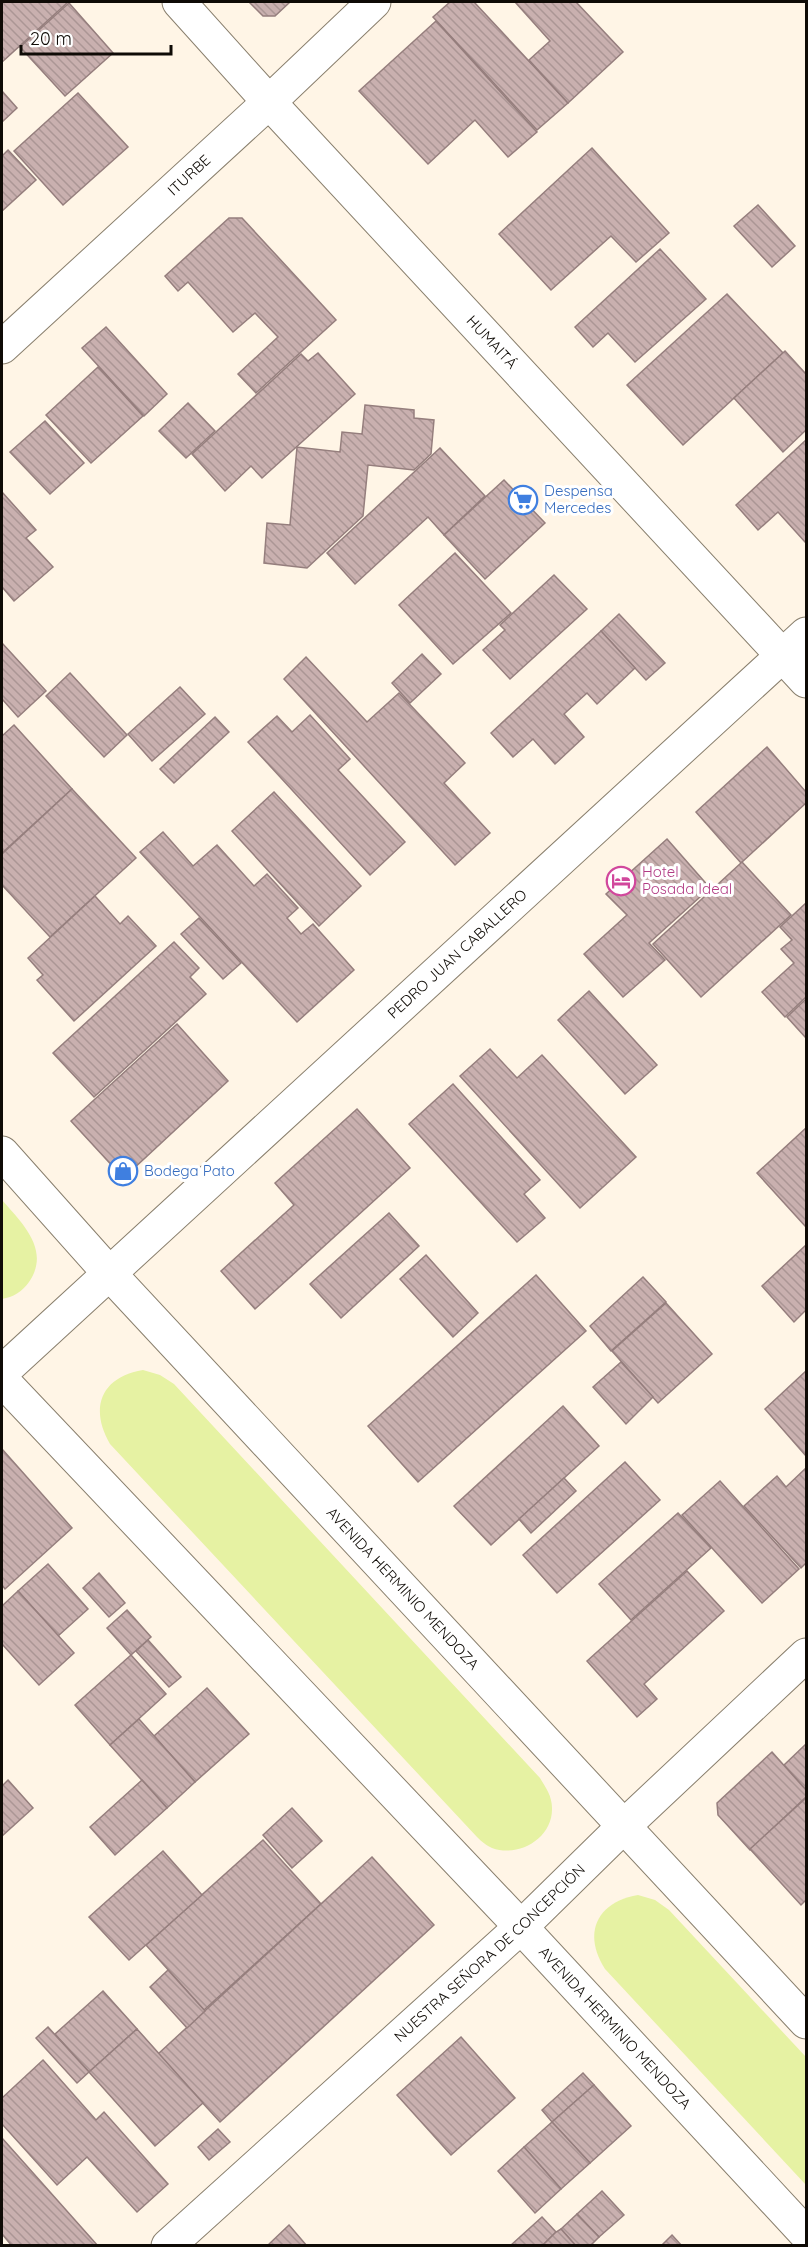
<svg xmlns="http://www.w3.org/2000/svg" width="808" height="2247" font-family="Quicksand,sans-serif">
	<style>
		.park { fill: #e6f2a3 }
		.building { fill: url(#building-back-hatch); stroke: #957e7d; stroke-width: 1.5 }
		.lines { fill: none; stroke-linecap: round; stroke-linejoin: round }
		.minor-casing { stroke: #897f6d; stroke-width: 35 }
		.tertiary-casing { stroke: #897f6d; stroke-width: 35 }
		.minor { stroke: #fff; stroke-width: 33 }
		.tertiary { stroke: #fff; stroke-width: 33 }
		.labels { text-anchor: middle; stroke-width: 6; stroke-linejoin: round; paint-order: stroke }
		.street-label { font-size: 15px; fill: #0f0b06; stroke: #fff }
		.shop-label { font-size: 15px; fill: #366cbe; stroke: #fff; text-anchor: start }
		.hotel-label { font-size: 15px; fill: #b23c85; stroke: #fff; text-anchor: start }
	</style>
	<defs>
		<pattern id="building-back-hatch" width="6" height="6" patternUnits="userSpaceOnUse" patternTransform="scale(1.5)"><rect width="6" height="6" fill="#c9b0af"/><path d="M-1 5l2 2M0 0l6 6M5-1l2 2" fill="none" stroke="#ab9695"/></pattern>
	</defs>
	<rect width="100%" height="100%" fill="#fff5e6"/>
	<g class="park">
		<path d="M 2,1200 C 22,1223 51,1250 29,1282 C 22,1292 13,1297 2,1299 Z"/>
		<path d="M 143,1370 L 160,1375 L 174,1384 L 540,1778 C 546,1788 552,1796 552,1808 C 553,1838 519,1858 492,1848 C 487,1846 481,1841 477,1837 L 110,1444 C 89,1408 101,1377 143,1370 Z"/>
		<path d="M 638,1895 L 655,1900 L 669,1910 L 806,2057 L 806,2185 L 605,1969 C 582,1933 597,1902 638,1895 Z"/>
	</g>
	<g class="building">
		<polygon points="2,2 66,2 67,3 2,62"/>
		<polygon points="249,2 290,2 275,16 263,16"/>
		<polygon points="450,2 474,2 568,103 537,130 433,17"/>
		<polygon points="515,2 576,2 623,52 568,103 529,60 550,41"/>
		<polygon points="69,3 113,53 65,96 20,47"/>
		<polygon points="436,21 537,132 508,157 475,120 428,164 359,91"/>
		<polygon points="2,91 17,108 2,122"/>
		<polygon points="78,93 128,147 63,205 14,151"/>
		<polygon points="592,148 669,233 636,262 611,236 551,290 499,234"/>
		<polygon points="8,150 36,180 2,211 2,156"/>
		<polygon points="758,205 795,246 772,267 734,226"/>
		<polygon points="229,218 242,218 336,320 256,393 238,374 278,337 255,313 233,332 188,282 178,291 165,276"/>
		<polygon points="660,249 706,299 635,362 608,333 593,347 575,327"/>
		<polygon points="727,294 783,353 683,445 627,385"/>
		<polygon points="106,327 167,394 144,416 82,348"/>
		<polygon points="785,351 806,374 806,430 783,452 734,398"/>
		<polygon points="318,353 355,394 262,478 251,466 225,491 192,454 301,354 308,361"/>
		<polygon points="98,367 143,416 91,463 46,415"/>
		<polygon points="188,403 215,431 186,458 159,431"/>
		<polygon points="365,405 414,410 414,418 434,420 431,454 414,470 368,465 363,516 307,568 264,563 267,523 290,525 297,447 340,452 342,432 362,434"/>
		<polygon points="45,421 84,463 50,494 10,452"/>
		<polygon points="806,440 806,543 778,512 758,530 736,505"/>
		<polygon points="440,448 485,496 444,535 428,517 355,584 327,553"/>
		<polygon points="504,480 545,523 485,579 444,535"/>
		<polygon points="2,492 36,530 26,538 53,567 14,601 2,587"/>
		<polygon points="455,553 511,613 453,664 399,605"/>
		<polygon points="554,575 587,609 510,679 483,650 505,630 500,625"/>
		<polygon points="619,614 665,663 646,680 601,631"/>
		<polygon points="601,631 635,668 597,704 587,693 564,714 584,737 555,764 533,739 513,757 491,733"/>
		<polygon points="2,643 46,691 18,717 2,699"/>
		<polygon points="422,654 441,674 410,703 392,683"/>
		<polygon points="306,657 367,722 399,693 465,763 444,783 490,833 455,865 284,679"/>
		<polygon points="70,673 127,735 104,757 46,696"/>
		<polygon points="180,687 205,714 152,761 128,734"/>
		<polygon points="310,715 350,759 338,770 405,842 370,875 248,742 277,716 292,732"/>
		<polygon points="215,717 229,732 174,783 160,769"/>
		<polygon points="14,725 72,789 2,853 2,736"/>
		<polygon points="767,747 806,792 806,803 741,863 696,812"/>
		<polygon points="72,789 136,858 50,937 2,885 2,854"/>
		<polygon points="274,792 361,886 319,926 232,831"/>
		<polygon points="163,832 193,866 217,845 254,886 267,874 298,908 287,918 301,934 313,924 354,970 297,1022 140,852"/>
		<polygon points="667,839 710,888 649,943 665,960 623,997 584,954 627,915 606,894"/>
		<polygon points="742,862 791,915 701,997 653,944"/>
		<polygon points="95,896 120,924 128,916 156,946 74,1021 37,980 43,975 28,958"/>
		<polygon points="806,903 806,997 785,1017 762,992 794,963 781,949 792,940 780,927"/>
		<polygon points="199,918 241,963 223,979 181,934"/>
		<polygon points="174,942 199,968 190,977 206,994 94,1097 53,1053"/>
		<polygon points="589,991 657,1065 625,1094 558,1020"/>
		<polygon points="806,999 806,1038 787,1017"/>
		<polygon points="177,1024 228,1081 131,1171 117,1171 71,1121"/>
		<polygon points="490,1049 517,1078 542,1055 636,1157 580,1208 460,1076"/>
		<polygon points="453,1084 540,1180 524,1194 545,1218 517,1242 409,1124"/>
		<polygon points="357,1109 410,1168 255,1309 221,1271 294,1205 275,1183"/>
		<polygon points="806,1128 806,1227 757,1173"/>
		<polygon points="389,1213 419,1246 341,1318 310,1284"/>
		<polygon points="806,1245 806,1310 794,1322 762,1286"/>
		<polygon points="426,1255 478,1313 453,1337 400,1279"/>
		<polygon points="536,1275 586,1331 418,1482 368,1426"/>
		<polygon points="643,1277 666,1302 611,1351 590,1326"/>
		<polygon points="666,1303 712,1354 658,1403 612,1351"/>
		<polygon points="621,1362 653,1397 626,1424 593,1387"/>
		<polygon points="806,1371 806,1456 765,1409"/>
		<polygon points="563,1406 599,1446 491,1545 454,1506"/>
		<polygon points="2,1449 72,1528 5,1589 2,1585"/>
		<polygon points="625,1462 660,1500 557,1593 523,1555"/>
		<polygon points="806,1468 806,1563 801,1568 744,1506 777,1476 786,1487"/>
		<polygon points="564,1478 576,1491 531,1533 519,1519"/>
		<polygon points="720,1481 799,1569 762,1603 682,1515"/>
		<polygon points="678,1513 711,1548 631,1620 599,1584"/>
		<polygon points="48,1564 88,1609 58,1636 18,1591"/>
		<polygon points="687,1571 724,1611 644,1684 657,1699 637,1717 587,1661"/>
		<polygon points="99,1573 125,1603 109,1617 83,1588"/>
		<polygon points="18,1591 74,1653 39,1685 2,1644 2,1606"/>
		<polygon points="127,1610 151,1637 131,1655 107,1628"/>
		<polygon points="148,1640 181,1677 169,1687 136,1651"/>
		<polygon points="131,1655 166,1694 110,1745 75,1705"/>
		<polygon points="207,1688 249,1734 195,1782 154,1736"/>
		<polygon points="139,1719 195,1782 167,1808 110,1745"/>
		<polygon points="806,1744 806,1790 784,1765"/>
		<polygon points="772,1752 806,1790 806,1797 750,1850 718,1815 717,1803"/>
		<polygon points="8,1780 33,1808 2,1836 2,1786"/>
		<polygon points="142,1780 167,1808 115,1855 90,1827"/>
		<polygon points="806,1798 806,1900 801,1905 750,1849"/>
		<polygon points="292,1808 322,1841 292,1868 263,1835"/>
		<polygon points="263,1840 321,1904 204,2010 146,1945"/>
		<polygon points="163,1851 202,1895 129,1960 89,1917"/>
		<polygon points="372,1857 434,1925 220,2122 158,2054"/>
		<polygon points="168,1970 205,2011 187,2028 150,1987"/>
		<polygon points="103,1991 137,2029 89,2072 55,2034"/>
		<polygon points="48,2027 89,2072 77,2083 36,2038"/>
		<polygon points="137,2029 203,2103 155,2146 89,2072"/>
		<polygon points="461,2037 515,2098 451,2155 397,2095"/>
		<polygon points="43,2060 96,2120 104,2112 168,2184 137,2212 87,2157 57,2185 2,2124 2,2098"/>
		<polygon points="583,2073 594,2085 552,2122 542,2110"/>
		<polygon points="594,2085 631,2126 590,2163 552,2122"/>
		<polygon points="552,2122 590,2163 561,2189 524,2147"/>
		<polygon points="218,2129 230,2142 209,2160 198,2147"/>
		<polygon points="2,2138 98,2246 12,2246 2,2234"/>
		<polygon points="524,2147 561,2189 535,2213 498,2171"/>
		<polygon points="602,2191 624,2215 599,2237 577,2214"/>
		<polygon points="577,2214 599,2237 590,2246 576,2246 561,2229"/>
		<polygon points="542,2217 556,2232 542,2246 510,2246"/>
		<polygon points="289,2225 307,2246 267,2246"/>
		<polygon points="561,2229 576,2246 542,2246 556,2232"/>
		<polygon points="672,2235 682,2246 661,2246"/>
	</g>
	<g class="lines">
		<g class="minor-casing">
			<g id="minor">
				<path id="s1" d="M 179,2 L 269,102 L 806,681"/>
				<path id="s2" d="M 2,347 L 269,102 L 374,2"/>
				<path id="s3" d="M 2,1372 L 806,634"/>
				<path id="s4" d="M 168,2246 L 521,1927 L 624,1826 L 806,1655"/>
			</g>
		</g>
		<g class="tertiary-casing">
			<g id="tertiary">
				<path id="s5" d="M 2,1153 L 109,1273 L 806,2022"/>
				<path id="s6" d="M 2,1380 L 521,1927 L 806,2234"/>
			</g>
		</g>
		<use href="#minor" class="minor"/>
		<use href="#tertiary" class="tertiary"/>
	</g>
	<defs>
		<g id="supermarket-ring" transform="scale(1.5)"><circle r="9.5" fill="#fff" stroke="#3f7fe0" stroke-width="1.5"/><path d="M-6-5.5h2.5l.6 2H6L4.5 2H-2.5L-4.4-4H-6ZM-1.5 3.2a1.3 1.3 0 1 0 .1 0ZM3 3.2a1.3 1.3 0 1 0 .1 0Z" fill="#3f7fe0"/></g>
		<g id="hotel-ring" transform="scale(1.5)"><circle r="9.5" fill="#fff" stroke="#d1479c" stroke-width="1.5"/><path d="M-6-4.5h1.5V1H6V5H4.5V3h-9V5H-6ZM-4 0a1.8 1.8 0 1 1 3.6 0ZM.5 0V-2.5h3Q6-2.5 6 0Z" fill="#d1479c"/></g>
		<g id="shop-ring" transform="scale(1.5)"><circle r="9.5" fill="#fff" stroke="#3f7fe0" stroke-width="1.5"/><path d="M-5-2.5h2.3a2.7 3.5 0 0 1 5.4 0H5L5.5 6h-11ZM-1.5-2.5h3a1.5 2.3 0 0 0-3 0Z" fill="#3f7fe0"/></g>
	</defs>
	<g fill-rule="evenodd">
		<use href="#supermarket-ring" x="523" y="500"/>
		<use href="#hotel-ring" x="621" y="881"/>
		<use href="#shop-ring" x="123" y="1171"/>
	</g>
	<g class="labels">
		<g class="street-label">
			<text dy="5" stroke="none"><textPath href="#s2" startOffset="254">ITURBE</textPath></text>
			<text dy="5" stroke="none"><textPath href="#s1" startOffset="462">HUMAITÁ</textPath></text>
			<text dy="5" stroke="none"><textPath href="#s3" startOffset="618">PEDRO JUAN CABALLERO</textPath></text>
			<text dy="5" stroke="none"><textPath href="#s5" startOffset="592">AVENIDA HERMINIO MENDOZA</textPath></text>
			<text dy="5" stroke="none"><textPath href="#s4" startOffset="435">NUESTRA SEÑORA DE CONCEPCIÓN</textPath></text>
			<text dy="5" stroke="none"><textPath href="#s6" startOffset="892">AVENIDA HERMINIO MENDOZA</textPath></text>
		</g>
		<g class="shop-label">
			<text x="544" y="496">Despensa<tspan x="544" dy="17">Mercedes</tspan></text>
			<text x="144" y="1176">Bodega Pato</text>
		</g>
		<g class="hotel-label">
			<text x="642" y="877">Hotel<tspan x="642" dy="17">Posada Ideal</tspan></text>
		</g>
	</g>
	<rect width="808" height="2247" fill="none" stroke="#0f0b06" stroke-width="6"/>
	<path d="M21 45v9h150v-9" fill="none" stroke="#0f0b06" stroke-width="3"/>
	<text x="30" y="45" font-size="18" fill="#0f0b06" stroke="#ffffff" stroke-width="4.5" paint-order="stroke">20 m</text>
</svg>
